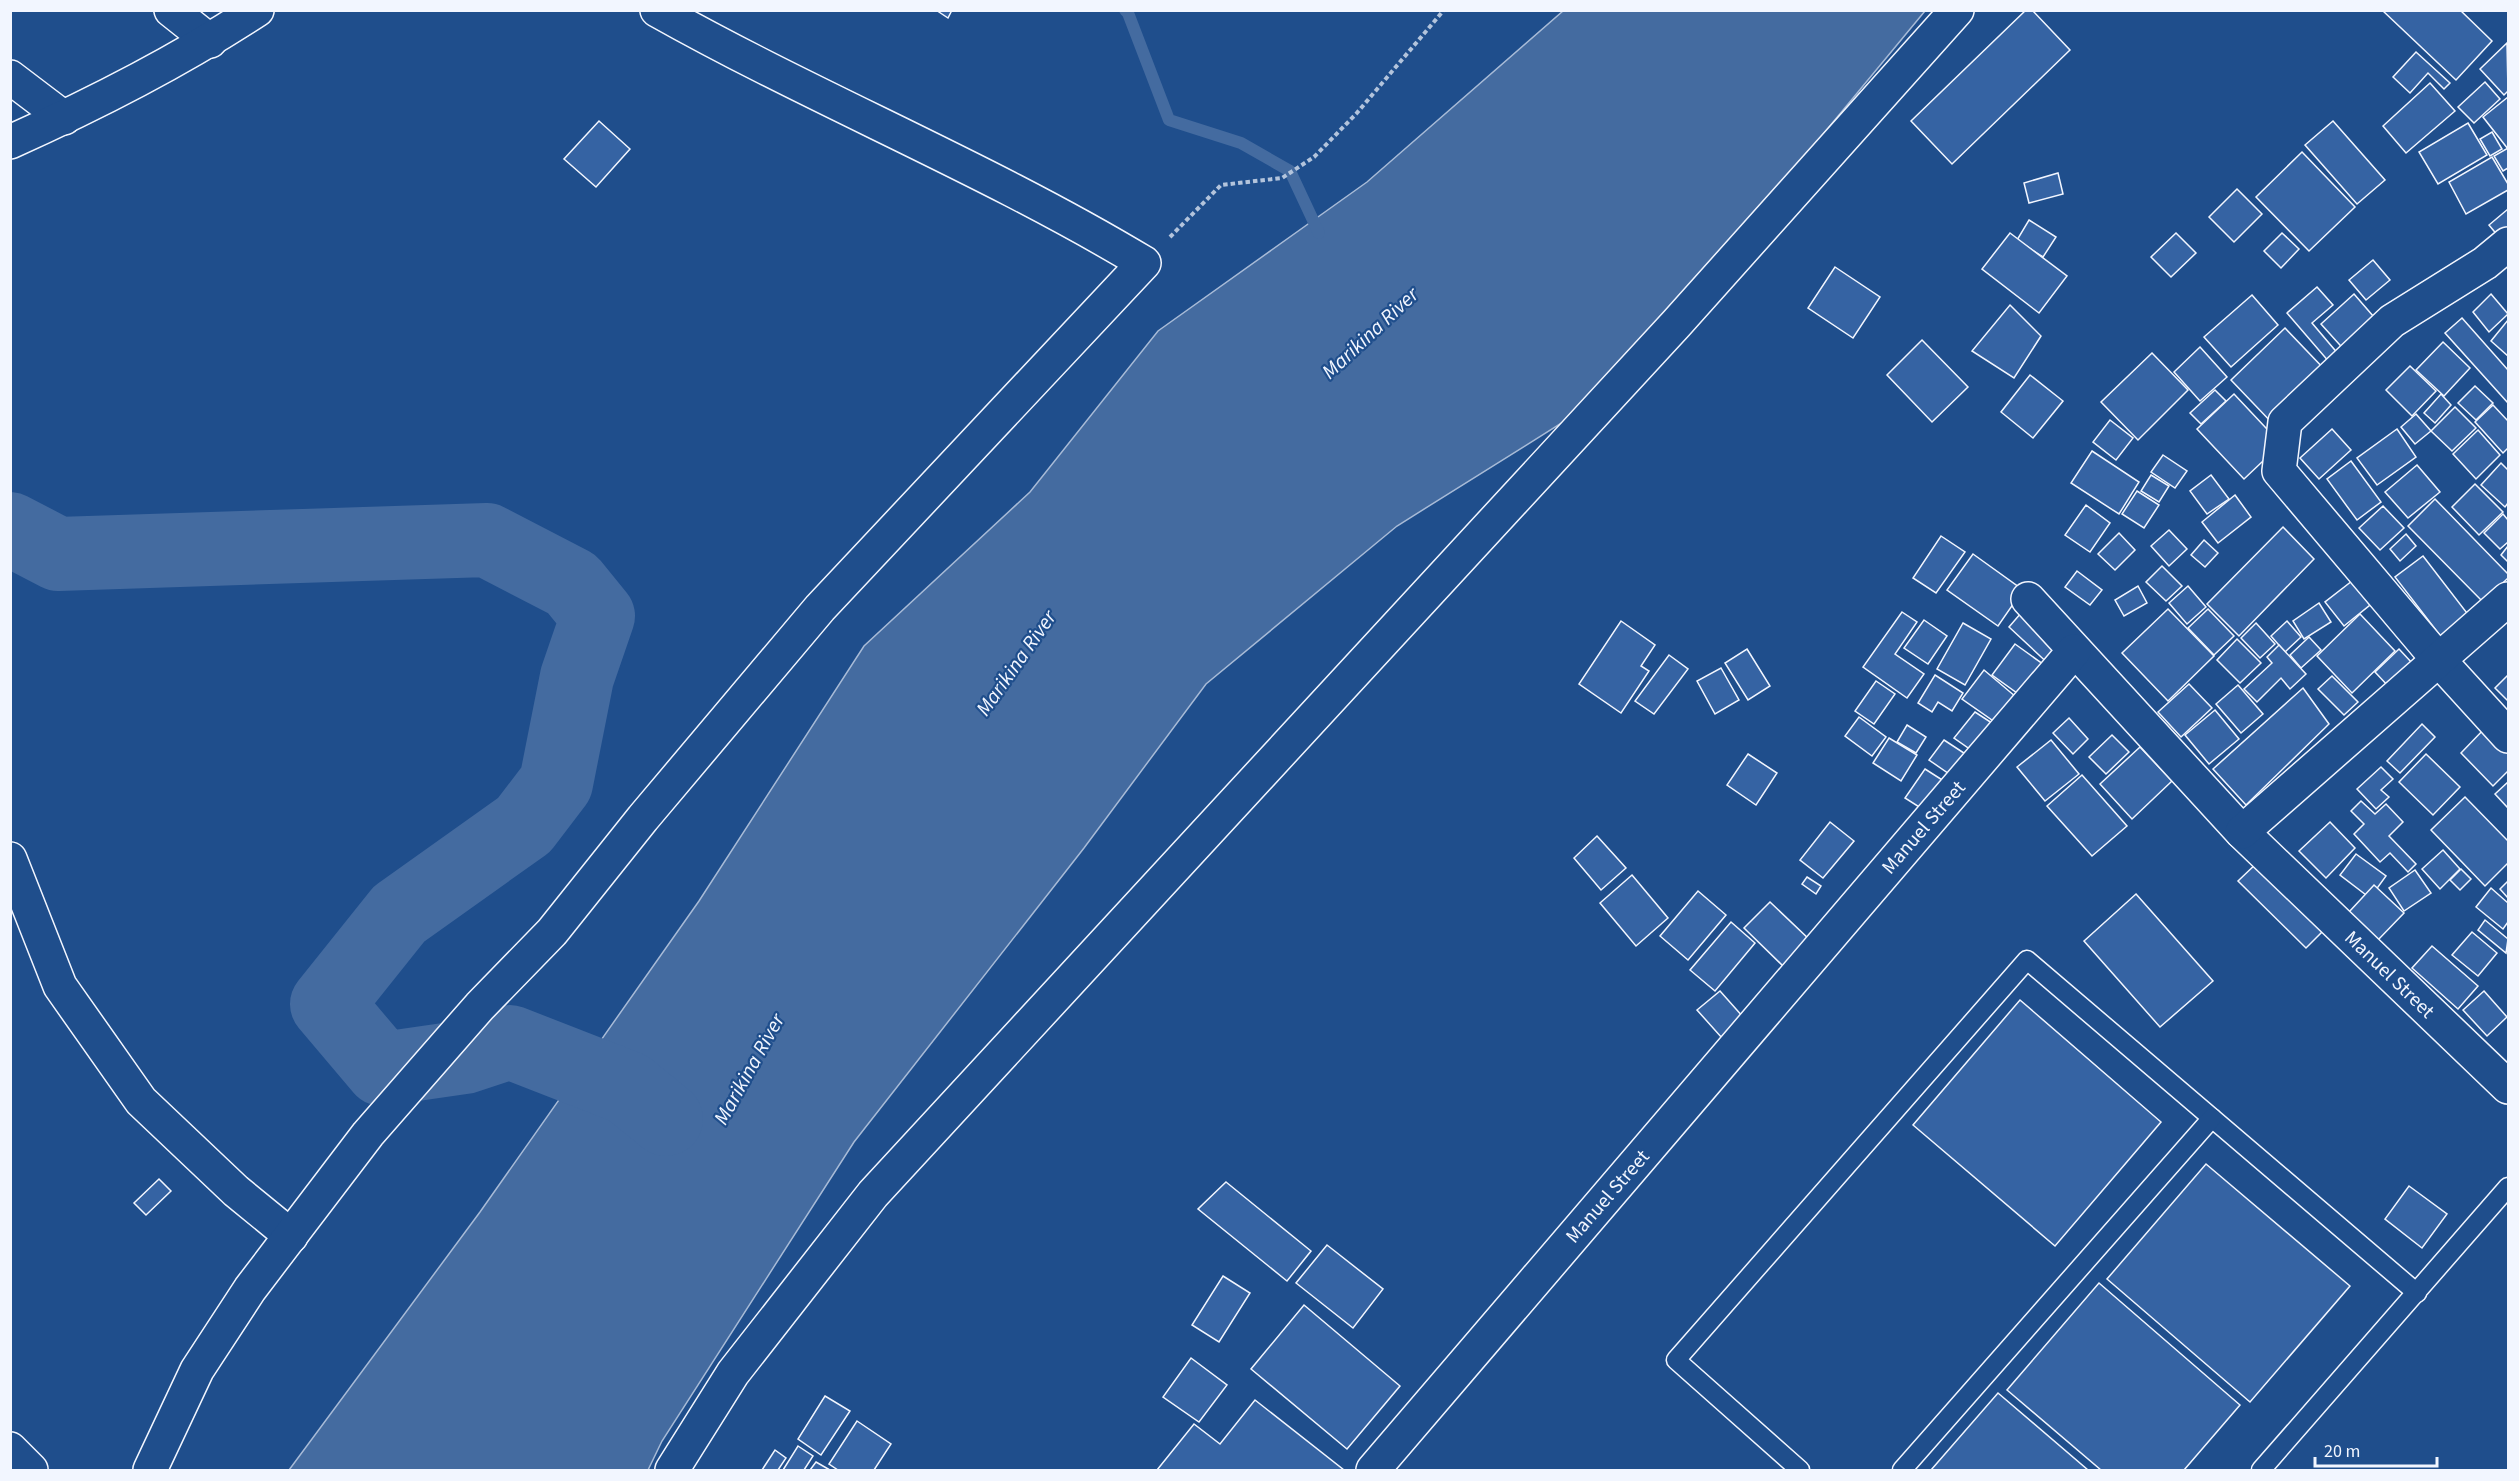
<svg xmlns="http://www.w3.org/2000/svg" width="2519" height="1481" font-family="'Source Sans 3',sans-serif">
	<style>
		.water { fill: #446ba0; stroke: #a8bbd7; stroke-width: 1.5 }
		.lines { fill: none; stroke-linecap: round; stroke-linejoin: round }
		.stream { stroke: #446ba0; stroke-width: 12 }
		.river { stroke: #446ba0; stroke-width: 74 }
		.building { fill: #3563a3; stroke: #f2f6ff; stroke-width: 1.5 }
		.service-casing { stroke: #f2f6ff; stroke-width: 21 }
		.minor-casing { stroke: #f2f6ff; stroke-width: 36 }
		.path { stroke: #b3c4dc; stroke-width: 4; stroke-dasharray: 4.5 3; stroke-linecap: butt }
		.service { stroke: #1f4e8c; stroke-width: 18 }
		.minor { stroke: #1f4e8c; stroke-width: 33 }
		.labels { text-anchor: middle; stroke-width: 4.5; stroke-linejoin: round; paint-order: stroke }
		.street-label { font-size: 20px; fill: #f2f6ff; stroke: #1f4e8c }
		.water-label { font-size: 21px; font-style: italic; fill: #f2f6ff; stroke: #1f4e8c }
	</style>
	<rect width="100%" height="100%" fill="#1f4e8c"/>
	<polygon class="water" points="1563,11 1925,11 1767,202 1568,419 1397,526 1206,684 1084,848 854,1142 662,1441 648,1470 289,1470 480,1212 699,901 864,646 1030,492 1158,331 1367,182"/>
	<g class="lines">
		<polyline class="stream" points="1125,10 1128,13 1169,120 1241,143 1290,171 1319,233"/>
		<polyline class="river" points="10,529 58,554 487,540 572,584 598,616 577,677 556,783 524,825 399,914 327,1004 382,1069 465,1057 510,1042 628,1088 666,1119"/>
	</g>
	<g class="building">
		<polygon points="936,10 952,10 948,18"/>
		<polygon points="2026,10 2032,10 2070,50 1952,164 1911,121"/>
		<polygon points="2382,10 2460,10 2492,41 2456,80"/>
		<polygon points="2507,43 2508,91 2504,95 2480,69"/>
		<polygon points="2416,52 2450,83 2444,89 2428,73 2410,93 2393,77"/>
		<polygon points="2485,82 2500,99 2474,123 2458,107"/>
		<polygon points="2430,83 2455,111 2406,153 2383,126"/>
		<polygon points="2508,97 2508,149 2483,117"/>
		<polygon points="599,121 630,149 596,187 564,159"/>
		<polygon points="2333,121 2385,180 2357,204 2305,145"/>
		<polygon points="2468,123 2487,155 2438,184 2419,152"/>
		<polygon points="2492,132 2502,149 2490,156 2480,139"/>
		<polygon points="2508,148 2508,168 2503,171 2494,156"/>
		<polygon points="2302,152 2355,207 2309,251 2256,197"/>
		<polygon points="2492,157 2508,184 2508,190 2466,214 2449,182"/>
		<polygon points="2058,173 2063,194 2029,203 2024,183"/>
		<polygon points="2237,189 2262,214 2234,242 2209,217"/>
		<polygon points="2508,209 2508,238 2503,242 2489,225"/>
		<polygon points="2029,220 2056,237 2043,257 2017,240"/>
		<polygon points="2010,233 2067,276 2039,313 1982,269"/>
		<polygon points="2176,233 2196,253 2171,277 2151,257"/>
		<polygon points="2282,233 2299,249 2281,268 2264,251"/>
		<polygon points="2373,260 2390,280 2366,300 2349,280"/>
		<polygon points="1835,267 1880,297 1853,338 1808,308"/>
		<polygon points="2317,287 2333,305 2312,323 2345,362 2336,370 2287,313"/>
		<polygon points="2354,294 2380,324 2348,354 2321,324"/>
		<polygon points="2491,294 2508,314 2489,332 2473,312"/>
		<polygon points="2252,295 2278,325 2231,367 2204,337"/>
		<polygon points="2010,305 2041,336 2014,378 1972,351"/>
		<polygon points="2462,318 2508,370 2508,403 2445,333"/>
		<polygon points="2508,320 2508,356 2491,341"/>
		<polygon points="2285,328 2328,373 2274,425 2231,380"/>
		<polygon points="1922,340 1968,387 1932,422 1887,375"/>
		<polygon points="2443,342 2470,368 2444,396 2416,370"/>
		<polygon points="2200,347 2227,377 2200,401 2174,372"/>
		<polygon points="2152,353 2188,390 2138,440 2101,402"/>
		<polygon points="2410,366 2436,391 2412,416 2386,390"/>
		<polygon points="2030,375 2063,401 2033,438 2001,412"/>
		<polygon points="2475,386 2493,403 2476,420 2458,403"/>
		<polygon points="2215,390 2226,401 2201,424 2190,413"/>
		<polygon points="2234,394 2281,444 2244,479 2197,429"/>
		<polygon points="2441,394 2451,405 2435,423 2424,413"/>
		<polygon points="2493,405 2508,421 2508,448 2503,453 2475,422"/>
		<polygon points="2455,407 2476,428 2452,451 2431,431"/>
		<polygon points="2416,414 2431,431 2415,444 2401,427"/>
		<polygon points="2110,420 2133,438 2116,460 2093,442"/>
		<polygon points="2332,429 2351,450 2319,479 2300,458"/>
		<polygon points="2397,429 2416,457 2377,485 2357,458"/>
		<polygon points="2478,430 2500,455 2476,479 2453,454"/>
		<polygon points="2092,451 2139,482 2119,514 2071,483"/>
		<polygon points="2163,455 2187,471 2175,488 2151,472"/>
		<polygon points="2351,461 2381,502 2357,520 2327,479"/>
		<polygon points="2501,463 2508,470 2508,503 2505,507 2481,485"/>
		<polygon points="2417,465 2440,492 2408,518 2385,492"/>
		<polygon points="2151,475 2169,486 2159,502 2141,491"/>
		<polygon points="2211,475 2229,499 2207,514 2190,491"/>
		<polygon points="2475,484 2503,512 2479,535 2452,507"/>
		<polygon points="2137,491 2159,505 2144,528 2122,514"/>
		<polygon points="2235,495 2251,517 2218,543 2202,522"/>
		<polygon points="2435,499 2508,574 2508,578 2483,602 2408,526"/>
		<polygon points="2086,505 2110,523 2090,552 2065,535"/>
		<polygon points="2383,506 2404,528 2380,550 2359,528"/>
		<polygon points="2503,514 2508,520 2508,542 2500,549 2484,533"/>
		<polygon points="2283,527 2314,559 2239,636 2207,604"/>
		<polygon points="2169,530 2187,549 2169,566 2151,546"/>
		<polygon points="2119,533 2135,550 2115,570 2098,554"/>
		<polygon points="2406,534 2416,546 2400,561 2390,549"/>
		<polygon points="1941,536 1965,552 1936,593 1913,578"/>
		<polygon points="2204,540 2218,553 2205,567 2191,555"/>
		<polygon points="2508,546 2508,562 2501,555"/>
		<polygon points="1973,554 2023,590 1998,626 1947,590"/>
		<polygon points="2423,556 2470,617 2442,638 2395,577"/>
		<polygon points="2162,566 2182,586 2166,601 2146,582"/>
		<polygon points="2077,571 2102,590 2090,605 2065,587"/>
		<polygon points="2352,581 2370,605 2344,626 2325,602"/>
		<polygon points="2138,586 2147,603 2124,616 2115,600"/>
		<polygon points="2188,586 2206,607 2187,624 2169,603"/>
		<polygon points="2319,603 2331,622 2304,639 2293,621"/>
		<polygon points="2168,609 2214,656 2168,701 2122,653"/>
		<polygon points="2208,609 2234,636 2214,655 2188,628"/>
		<polygon points="1902,612 1917,622 1895,654 1924,674 1907,698 1863,667"/>
		<polygon points="2021,613 2067,656 2054,669 2009,627"/>
		<polygon points="2360,614 2395,651 2352,693 2317,656"/>
		<polygon points="1924,620 1947,636 1928,664 1904,648"/>
		<polygon points="1621,621 1655,645 1641,666 1649,671 1621,713 1579,684"/>
		<polygon points="2287,621 2301,637 2285,652 2271,636"/>
		<polygon points="1963,623 1991,639 1965,685 1937,669"/>
		<polygon points="2256,623 2275,644 2260,658 2241,638"/>
		<polygon points="2309,637 2321,650 2301,668 2290,655"/>
		<polygon points="2237,639 2261,663 2240,683 2217,660"/>
		<polygon points="2015,644 2047,667 2024,698 1992,675"/>
		<polygon points="2279,645 2306,674 2290,689 2281,678 2257,702 2244,689 2272,663 2267,657"/>
		<polygon points="1747,649 1770,686 1748,700 1725,663"/>
		<polygon points="2399,649 2413,664 2389,687 2375,672"/>
		<polygon points="1669,655 1688,669 1654,714 1635,701"/>
		<polygon points="1721,668 1739,700 1715,714 1697,681"/>
		<polygon points="1984,670 2022,702 2002,727 1962,699"/>
		<polygon points="1935,675 1963,693 1952,711 1938,702 1932,712 1918,703"/>
		<polygon points="2508,675 2508,701 2495,688"/>
		<polygon points="2332,676 2358,702 2344,715 2318,689"/>
		<polygon points="1876,681 1895,694 1874,724 1855,711"/>
		<polygon points="2189,684 2212,708 2181,737 2158,712"/>
		<polygon points="2238,685 2263,714 2241,733 2216,704"/>
		<polygon points="2303,688 2329,724 2246,805 2213,769"/>
		<polygon points="2215,710 2239,739 2209,764 2185,735"/>
		<polygon points="1975,712 1995,725 1974,752 1954,738"/>
		<polygon points="1859,717 1886,737 1872,756 1845,736"/>
		<polygon points="2069,718 2088,739 2073,754 2053,733"/>
		<polygon points="2422,724 2435,737 2400,773 2387,761"/>
		<polygon points="1907,725 1926,737 1916,753 1897,742"/>
		<polygon points="2486,727 2508,751 2508,771 2493,786 2461,753"/>
		<polygon points="2112,735 2129,752 2106,774 2089,757"/>
		<polygon points="1889,738 1917,755 1901,781 1873,763"/>
		<polygon points="1944,740 1970,757 1955,778 1929,760"/>
		<polygon points="2051,740 2079,774 2045,801 2017,767"/>
		<polygon points="2140,747 2172,781 2132,819 2100,784"/>
		<polygon points="1748,754 1777,773 1756,805 1727,785"/>
		<polygon points="2426,754 2460,787 2433,815 2399,782"/>
		<polygon points="2381,767 2393,779 2381,790 2389,797 2376,809 2357,789"/>
		<polygon points="1925,769 1947,783 1927,812 1905,798"/>
		<polygon points="2082,775 2127,826 2092,856 2047,806"/>
		<polygon points="2508,782 2508,808 2495,794"/>
		<polygon points="2465,797 2508,841 2508,863 2485,886 2431,830"/>
		<polygon points="2361,801 2375,814 2386,804 2403,822 2389,836 2416,864 2408,872 2390,853 2380,862 2354,834 2364,824 2351,811"/>
		<polygon points="1830,822 1854,841 1823,878 1800,860"/>
		<polygon points="2330,822 2355,848 2326,878 2299,851"/>
		<polygon points="1597,836 1626,868 1601,890 1574,858"/>
		<polygon points="2443,850 2460,869 2440,889 2422,869"/>
		<polygon points="2356,854 2386,876 2370,898 2340,875"/>
		<polygon points="2259,861 2326,928 2306,948 2238,881"/>
		<polygon points="2461,869 2471,879 2460,890 2450,880"/>
		<polygon points="2415,870 2431,893 2404,911 2389,888"/>
		<polygon points="1632,875 1668,918 1636,946 1600,903"/>
		<polygon points="1807,877 1821,886 1816,894 1802,884"/>
		<polygon points="2508,881 2508,898 2500,889"/>
		<polygon points="2374,885 2404,913 2378,940 2349,912"/>
		<polygon points="2491,888 2508,903 2508,922 2503,929 2476,907"/>
		<polygon points="1698,891 1726,915 1688,960 1660,936"/>
		<polygon points="2136,894 2213,981 2160,1027 2084,941"/>
		<polygon points="1770,902 1811,941 1785,968 1744,928"/>
		<polygon points="2485,920 2508,939 2506,953 2478,930"/>
		<polygon points="1731,922 1755,943 1715,991 1690,970"/>
		<polygon points="2472,932 2497,953 2478,976 2452,955"/>
		<polygon points="2432,946 2478,986 2458,1009 2412,968"/>
		<polygon points="1720,991 1744,1018 1722,1038 1697,1010"/>
		<polygon points="2484,991 2507,1017 2487,1036 2463,1010"/>
		<polygon points="2020,1000 2161,1122 2055,1246 1913,1125"/>
		<polygon points="2206,1164 2350,1286 2250,1402 2107,1279"/>
		<polygon points="159,1179 171,1191 146,1215 134,1203"/>
		<polygon points="1226,1182 1311,1251 1287,1281 1198,1209"/>
		<polygon points="2409,1186 2447,1214 2422,1248 2385,1219"/>
		<polygon points="1327,1245 1383,1289 1353,1328 1296,1283"/>
		<polygon points="1223,1276 1250,1293 1219,1342 1192,1325"/>
		<polygon points="2099,1283 2240,1405 2184,1470 2101,1470 2007,1390"/>
		<polygon points="1304,1305 1400,1386 1347,1449 1251,1369"/>
		<polygon points="1191,1358 1227,1385 1199,1422 1163,1397"/>
		<polygon points="1998,1393 2088,1470 1931,1470"/>
		<polygon points="825,1396 850,1411 821,1455 798,1439"/>
		<polygon points="1255,1400 1344,1470 1157,1470 1194,1424 1220,1444"/>
		<polygon points="857,1421 891,1444 874,1470 838,1470 829,1464"/>
		<polygon points="798,1446 813,1456 804,1470 783,1470"/>
		<polygon points="775,1450 786,1458 778,1470 762,1470"/>
		<polygon points="816,1462 830,1470 810,1470"/>
	</g>
	<g class="lines">
		<g class="service-casing">
			<g id="service">
				<polyline points="1800,1470 1676,1360 2027,960 2417,1293"/>
				<polyline points="1902,1470 2212,1118"/>
				<polyline points="2261,1470 2508,1187"/>
			</g>
		</g>
		<g class="minor-casing">
			<g id="minor">
				<polyline points="171,10 210,41"/>
				<polyline points="10,77 64,118"/>
				<path d="M 10,142 C 95,104 179,61 257,10"/>
				<polyline points="2508,244 2485,263 2392,321 2285,422 2279,471 2437,658 2508,736"/>
				<polyline points="2028,599 2242,832 2508,1087"/>
				<polyline points="2242,832 2508,599"/>
				<polyline points="10,859 60,986 141,1101 236,1191 291,1236"/>
				<polyline points="10,1449 31,1470"/>
				<path d="M 150,1470 L 197,1370 L 250,1289 L 368,1134 L 480,1006 L 552,932 L 643,818 L 820,608 L 1144,263 C 988,169 817,100 657,10"/>
				<polyline points="672,1470 733,1373 873,1194 1676,324 1957,10"/>
				<polyline points="1373,1470 2074,651"/>
			</g>
		</g>
		<polyline class="path" points="1170,237 1221,185 1282,178 1314,157 1356,114 1444,10"/>
		<use href="#service" class="service"/>
		<use href="#minor" class="minor"/>
	</g>
	<g class="labels">
		<g class="street-label">
			<text transform="translate(1923 827) rotate(-49)" y="7">Manuel Street</text>
			<text transform="translate(2390 974) rotate(44)" y="7">Manuel Street</text>
			<text transform="translate(1607 1196) rotate(-49)" y="7">Manuel Street</text>
		</g>
		<g class="water-label">
			<text transform="translate(1370 333) rotate(-43)" y="7">Marikina River</text>
			<text transform="translate(1016 663) rotate(-55)" y="7">Marikina River</text>
			<text transform="translate(749 1069) rotate(-61)" y="7">Marikina River</text>
		</g>
	</g>
	<rect width="2519" height="1481" fill="none" stroke="#f2f6ff" stroke-width="24"/>
	<path d="M2315 1457v9h122v-9" fill="none" stroke="#f2f6ff" stroke-width="3"/>
	<text x="2324" y="1457" font-size="18" fill="#f2f6ff" stroke="#1f4e8c" stroke-width="4.5" paint-order="stroke">20 m</text>
</svg>
